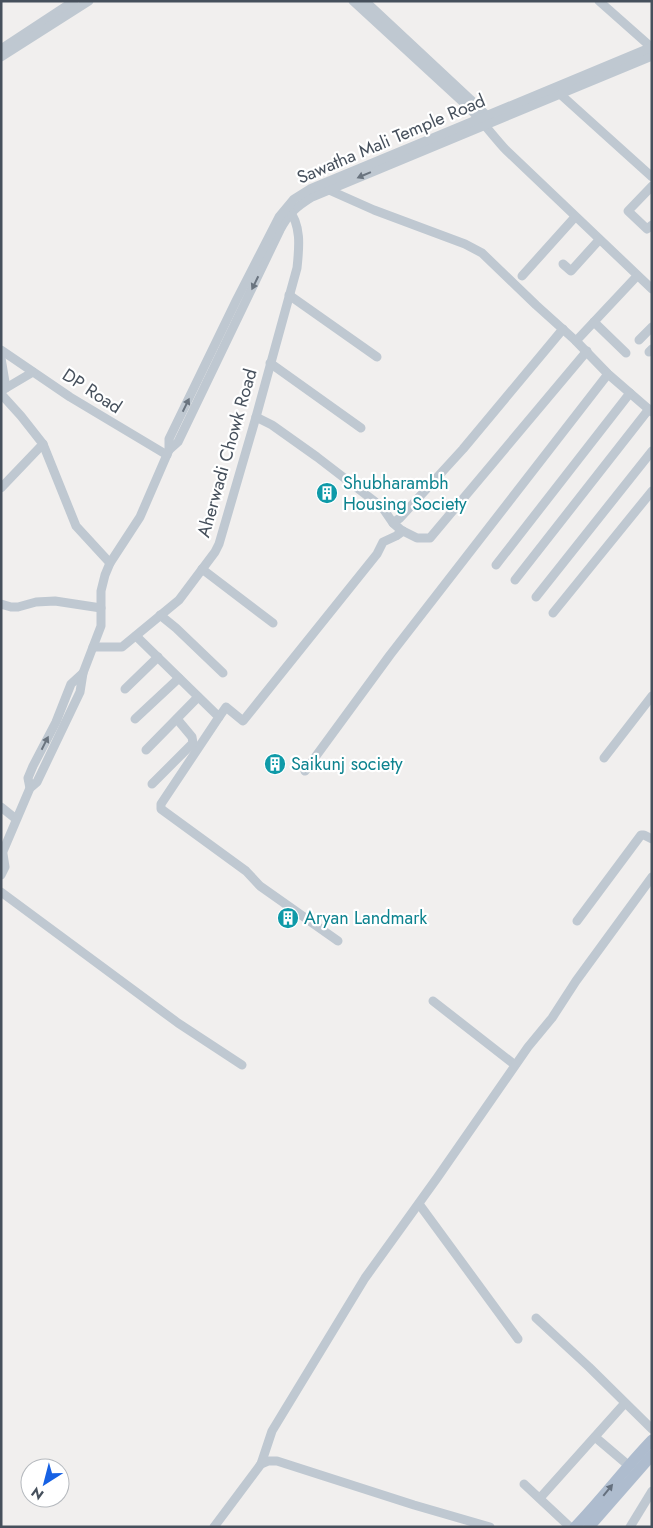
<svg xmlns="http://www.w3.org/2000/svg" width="653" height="1528" font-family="Jost,sans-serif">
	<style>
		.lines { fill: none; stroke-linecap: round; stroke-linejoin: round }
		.minor { stroke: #bfc8d1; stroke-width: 9 }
		.major { stroke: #aebcce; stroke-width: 11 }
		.oneway { fill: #6a747f }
		.oneway2 { fill: #65707e }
		.labels { text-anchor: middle; stroke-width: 4.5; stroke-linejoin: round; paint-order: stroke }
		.street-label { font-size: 18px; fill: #46505c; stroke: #fff }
		.culture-label { font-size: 18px; fill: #0d838f; stroke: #fff; text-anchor: start }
	</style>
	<rect width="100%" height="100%" fill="#f1efee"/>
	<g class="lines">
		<g class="minor">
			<path d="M 353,1 L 466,105 C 481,119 492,135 506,150 L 652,289"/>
			<polyline points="365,1 470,99 487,116 490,120"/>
			<polyline points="599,1 652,48"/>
			<polyline points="1,49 74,1"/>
			<polyline points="1,57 89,1"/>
			<polyline points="560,94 652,177"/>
			<polyline points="652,186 628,211 647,229 652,225"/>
			<polyline points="329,190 374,210 465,244 482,253 536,305 576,341"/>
			<polyline points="563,264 571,271 599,240"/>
			<polyline points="522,276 575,217"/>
			<polyline points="637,276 576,341 608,374 652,412"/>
			<polyline points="289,295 377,357"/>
			<polyline points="594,322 626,353"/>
			<polyline points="639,340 652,327"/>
			<polyline points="1,350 70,397 167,455"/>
			<polyline points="649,352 652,349"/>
			<polyline points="1,358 6,388 1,391"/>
			<polyline points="270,363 361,428"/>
			<polyline points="6,388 33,372"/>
			<polyline points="1,394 21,416 43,444 1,488"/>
			<polyline points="256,417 272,425 317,457 382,507 393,523 401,530 417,538 430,538 587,351"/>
			<polyline points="43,444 76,526 110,563"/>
			<path d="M 169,450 L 178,442 L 280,230 C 289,213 296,207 312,197 L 652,56"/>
			<polyline points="393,523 400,518 463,449 563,329"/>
			<polyline points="496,565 630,393"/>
			<polyline points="202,569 273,623"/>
			<polyline points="515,580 649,409"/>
			<polyline points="536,597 652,451"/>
			<polyline points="1,604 11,607 18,607 36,602 55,601 101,608"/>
			<polyline points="553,613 652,491"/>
			<polyline points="160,615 176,628 223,673"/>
			<polyline points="136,636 219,717 226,707 243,721 377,554 383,542 396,536 403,531"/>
			<path d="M 93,647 L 122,647 L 179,600 L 215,552 L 219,544 L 256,417 L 297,268 C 299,249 302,225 288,209"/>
			<polyline points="125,689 158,657"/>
			<polyline points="219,717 161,804 161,809 246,871 260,886 338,941"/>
			<polyline points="135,719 179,678"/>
			<polyline points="146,750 198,697"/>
			<polyline points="604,758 652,696"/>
			<polyline points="305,771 390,655 608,374"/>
			<polyline points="152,784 193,743 192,737 177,719"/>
			<polyline points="30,788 28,778 33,766 56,722 71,684 83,673"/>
			<polyline points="1,807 16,819"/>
			<polyline points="1,856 30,788 37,782 80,692 83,673 101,626 101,591 105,575 110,563 140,517 169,450 169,439 236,301 279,217 294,199 310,189 652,47"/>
			<polyline points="1,875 5,867 3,854"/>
			<polyline points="1,892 178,1023 242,1065"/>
			<polyline points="577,921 641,835 644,835 652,839"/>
			<polyline points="433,1001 515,1065"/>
			<polyline points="419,1204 518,1339"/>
			<polyline points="536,1318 589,1367 652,1429"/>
			<polyline points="595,1437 628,1465"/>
			<polyline points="261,1464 272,1431 365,1278 437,1178 528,1047 552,1018 576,981 652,877"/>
			<polyline points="524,1484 570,1527"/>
			<polyline points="540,1498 625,1403"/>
			<polyline points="214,1527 261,1464 268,1461 277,1461 414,1505 490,1527"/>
			<polyline points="630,1527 652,1491"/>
		</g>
		<g class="major">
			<path d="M 575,1527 C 602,1499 625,1468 652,1440"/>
			<polyline points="589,1527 652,1455"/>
		</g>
	</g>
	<defs><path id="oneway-solid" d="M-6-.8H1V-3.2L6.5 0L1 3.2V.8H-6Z" transform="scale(1.25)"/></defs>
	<g class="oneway">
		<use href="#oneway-solid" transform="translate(364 175) rotate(157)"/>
		<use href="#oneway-solid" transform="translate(255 283) rotate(116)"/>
		<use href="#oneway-solid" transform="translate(186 405) rotate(-64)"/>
		<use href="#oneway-solid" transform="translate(45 743) rotate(-63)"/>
	</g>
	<use class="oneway2" href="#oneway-solid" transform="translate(608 1490) rotate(-51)"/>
	<defs>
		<g id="building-disc" transform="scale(1.125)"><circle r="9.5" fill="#0f9aa8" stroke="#fff"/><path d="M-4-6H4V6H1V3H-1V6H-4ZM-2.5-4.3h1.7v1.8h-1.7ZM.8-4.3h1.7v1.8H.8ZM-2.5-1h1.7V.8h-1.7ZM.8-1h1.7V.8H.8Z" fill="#fff"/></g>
	</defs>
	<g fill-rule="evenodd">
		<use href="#building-disc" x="327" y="493"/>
		<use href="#building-disc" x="275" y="764"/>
		<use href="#building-disc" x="288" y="918"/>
	</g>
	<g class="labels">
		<g class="street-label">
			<text transform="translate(391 139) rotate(-23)" y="6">Sawatha Mali Temple Road</text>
			<text transform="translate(92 391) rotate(33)" y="6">DP Road</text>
			<text transform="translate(227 453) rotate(-74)" y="6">Aherwadi Chowk Road</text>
		</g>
		<g class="culture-label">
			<text x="343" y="489">Shubharambh<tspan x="343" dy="21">Housing Society</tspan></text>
			<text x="291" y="770">Saikunj society</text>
			<text x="304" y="924">Aryan Landmark</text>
		</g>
	</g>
	<rect width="653" height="1528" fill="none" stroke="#46505c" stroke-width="5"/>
	<g transform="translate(45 1483) rotate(216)"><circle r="24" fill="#ffffff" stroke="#b5b9be"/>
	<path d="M0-4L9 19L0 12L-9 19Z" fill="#1661e4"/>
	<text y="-8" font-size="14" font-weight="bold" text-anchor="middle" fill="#46505c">N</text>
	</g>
</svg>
